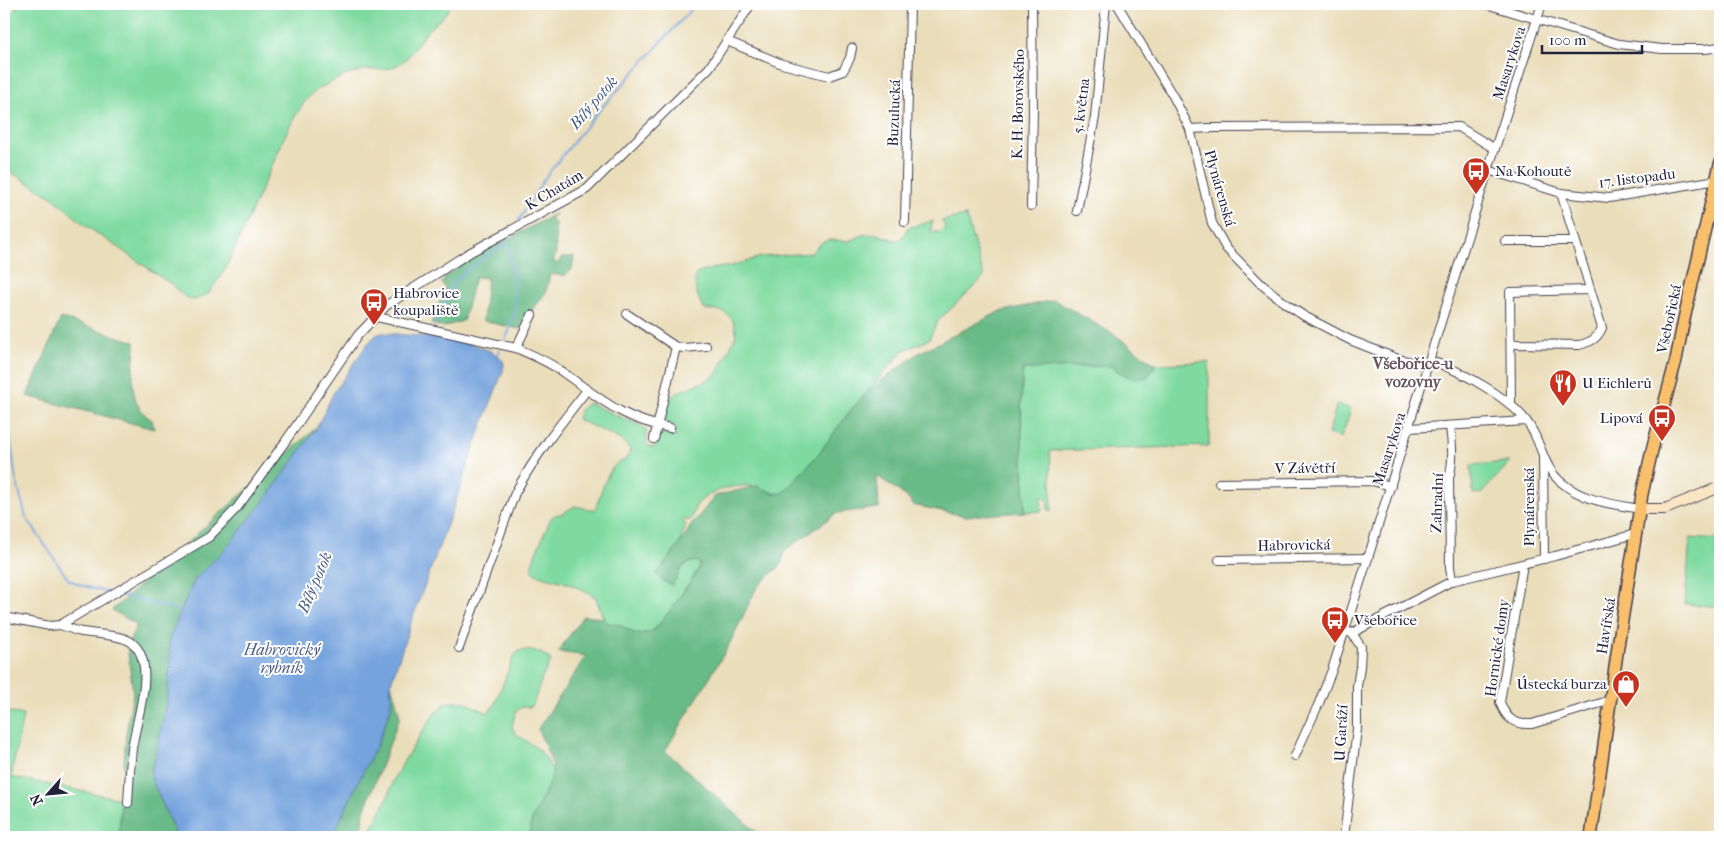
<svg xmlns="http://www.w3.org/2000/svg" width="1724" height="841" font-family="'IM FELL French Canon',serif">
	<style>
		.green { fill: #7fdaa0; stroke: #507e6e }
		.forest { fill: #67ba86; stroke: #446e60 }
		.water { fill: #75a3dd; stroke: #4c628c }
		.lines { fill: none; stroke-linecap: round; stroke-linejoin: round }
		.stream { stroke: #75a3dd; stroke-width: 2 }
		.street-casing { stroke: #403e4e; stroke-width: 10 }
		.secondary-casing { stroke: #403e4e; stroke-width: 12 }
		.primary-casing { stroke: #403e4e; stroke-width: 14 }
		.street { stroke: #fff; stroke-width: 8 }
		.secondary { stroke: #fce5c4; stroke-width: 10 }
		.primary { stroke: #f8bf6c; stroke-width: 11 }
		.labels { text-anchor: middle; stroke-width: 4; stroke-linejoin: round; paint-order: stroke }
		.street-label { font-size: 15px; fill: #22223b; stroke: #fff }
		.poi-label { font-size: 15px; fill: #22223b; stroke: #fff; text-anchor: start }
		.water-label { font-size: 16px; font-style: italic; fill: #475c84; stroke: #fff }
		.neighbourhood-label { font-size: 16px; font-weight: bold; fill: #66545c; stroke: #fff }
	</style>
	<rect width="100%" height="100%" fill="#fff"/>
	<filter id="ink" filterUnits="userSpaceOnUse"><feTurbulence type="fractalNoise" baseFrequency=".02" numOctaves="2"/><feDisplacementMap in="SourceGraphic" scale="10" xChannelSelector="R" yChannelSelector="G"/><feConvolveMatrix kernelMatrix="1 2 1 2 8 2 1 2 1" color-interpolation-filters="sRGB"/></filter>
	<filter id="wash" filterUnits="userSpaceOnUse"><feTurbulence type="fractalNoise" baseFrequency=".0096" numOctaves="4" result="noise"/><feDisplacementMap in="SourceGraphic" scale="20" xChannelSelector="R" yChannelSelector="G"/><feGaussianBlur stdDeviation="1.12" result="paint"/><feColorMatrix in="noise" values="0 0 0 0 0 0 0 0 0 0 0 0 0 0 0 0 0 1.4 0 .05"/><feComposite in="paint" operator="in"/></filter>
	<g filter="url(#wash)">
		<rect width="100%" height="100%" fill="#eaddba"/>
		<g class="green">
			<path d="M 20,4 L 450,4 C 448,15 436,22 428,30 C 415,44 412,60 391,68 C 383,71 373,69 364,70 C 349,73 324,84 312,94 C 299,105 285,134 279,150 L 225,270 L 208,294 L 198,299 L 192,300 L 184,296 L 171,284 L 85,225 L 52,197 L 4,168 L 4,20 Z"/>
			<path d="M 966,216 L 984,277 L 938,321 L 929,339 L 924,342 L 904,350 L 850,411 L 817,456 L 783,493 C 775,496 769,490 761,488 C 743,482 708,489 696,506 C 693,511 694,516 690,520 L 682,520 L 686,525 L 679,545 L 657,573 L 676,580 C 680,569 684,563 696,561 L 700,564 L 699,568 L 673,607 L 656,628 L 651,632 L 640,634 L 634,633 L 620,625 L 608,623 L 604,620 L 596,598 L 586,591 L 564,582 L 535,574 L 531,568 L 535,555 L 551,518 L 555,515 L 562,514 L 574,506 L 595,510 C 599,498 606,474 614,466 C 621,459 627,463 630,450 C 623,437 597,429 583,422 L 579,421 L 577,418 C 578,412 584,404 590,403 L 602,409 L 641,426 L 646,430 L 647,444 L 650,447 L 655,447 C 658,435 663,431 675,432 L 676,427 L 668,424 L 664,416 C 664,386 701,389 717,373 C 719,371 735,337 736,335 C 736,329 734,321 730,317 C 723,309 715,310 705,310 C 698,301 693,285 696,274 L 711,269 L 732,266 L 761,257 L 811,253 L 821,243 L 828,240 L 849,241 L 863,235 L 877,234 L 894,240 L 899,240 L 904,235 L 907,228 L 933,221 L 931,227 L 932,232 L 941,232 L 945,228 L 944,224 L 941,221 Z"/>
			<path d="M 1209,362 L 1209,446 L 1050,451 L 1052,510 L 1048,510 L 1047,497 L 1041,497 L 1042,511 L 1025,512 C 1024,464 1019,417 1023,369 L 1112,366 L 1117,371 L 1147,377 L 1152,372 L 1155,364 Z"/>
			<polygon points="1337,404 1351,409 1341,438 1328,434"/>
			<polygon points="1510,462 1482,493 1473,494 1471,465"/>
			<polygon points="1690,538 1720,540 1720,607 1685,604"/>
			<polygon points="527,650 541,653 551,660 542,678 534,702 530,707 522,707 516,711 512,727 516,734 538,749 546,758 553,771 551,779 533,819 529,837 368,837 389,794 394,778 407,756 433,715 446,703 450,702 465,702 488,713 495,704 514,656 519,651"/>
			<polygon points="4,711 23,715 11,777 121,799 119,837 4,837"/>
		</g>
		<g class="forest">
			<polygon points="555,214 550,218 555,223 556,255 553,261 558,264 561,258 574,256 572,269 564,276 550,274 546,292 519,329 483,321 487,278 475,277 463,321 443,327 431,324 445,288 442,283 446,276 470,259"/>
			<path d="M 1054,300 L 1115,335 L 1155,364 C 1148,387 1126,379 1112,366 L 1023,369 C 1018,416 1024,464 1025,512 L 966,516 L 913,505 L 907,497 L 877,476 L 879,508 L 837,513 L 784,551 L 782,564 L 757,587 L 728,647 L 665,751 L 762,837 L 529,837 L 532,819 L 551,779 L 553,765 L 538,729 L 586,656 L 558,652 L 583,616 L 603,618 L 608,623 L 620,625 L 634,633 L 640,634 L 650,632 L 656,628 L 673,607 L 697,572 L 700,564 L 696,561 C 678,564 681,573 672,585 C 665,583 662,580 657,575 L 657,573 L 667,562 L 685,536 L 690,527 L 715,496 L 757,486 L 775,494 L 783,493 L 817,456 L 850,411 L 868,391 L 917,354 L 999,312 Z"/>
			<path d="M 61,318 L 135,342 C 135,370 124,402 152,420 L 154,429 L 27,396 Z"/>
			<polygon points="317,427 271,492 228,546 195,579 169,639 170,664 167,699 154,763 151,770 152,780 177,837 119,837 126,734 133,693 127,646 137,625 112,610"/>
			<polygon points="391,683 400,717 364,811 362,837 332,837 357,784 377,745 391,708"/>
		</g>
		<path class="water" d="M 382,333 C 406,335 494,339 504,363 L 503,371 L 478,436 L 454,506 L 410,625 L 391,683 L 391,708 L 377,745 L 357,784 L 332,837 L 177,837 L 152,780 L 151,770 L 154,763 L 167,699 L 170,664 L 169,639 L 195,579 L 228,546 L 271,492 L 317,427 L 334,392 L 368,343 L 376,335 Z"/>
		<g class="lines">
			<g class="stream">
				<polyline points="518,222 544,179 595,115 696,4"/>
				<polyline points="435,324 443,307 453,282 474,265 507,243 508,237"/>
				<path d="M 505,340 C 522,310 513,275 507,243"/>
				<polyline points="498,355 500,350"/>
				<polyline points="4,393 16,480 26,517 68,579 80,585 109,593"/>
				<polyline points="116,594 182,611"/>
			</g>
		</g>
	</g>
	<g filter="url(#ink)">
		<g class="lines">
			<g class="street-casing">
				<g id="street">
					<polyline points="1117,4 1173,96 1190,129 1212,223 1226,248 1260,283 1286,304 1304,316 1350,340 1398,359 1429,366"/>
					<polyline points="1486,4 1619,44 1662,49 1705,49 1720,47"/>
					<polyline points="727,41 782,64 829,76 843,71 850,58 852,48"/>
					<polyline points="1190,129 1211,128 1459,127 1495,149"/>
					<polyline points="1488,170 1561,193 1609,198 1717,180"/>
					<polyline points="1031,206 1033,111 1032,4"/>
					<polyline points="1077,211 1095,117 1106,4"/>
					<polyline points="905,222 910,4"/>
					<polyline points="1505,241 1575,241"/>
					<polyline points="627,314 676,347 684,348 706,346"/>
					<polyline points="377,317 516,348 532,315"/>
					<path d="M 1511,344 L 1579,345 C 1591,342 1597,339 1602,328 L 1561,193"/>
					<path d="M 516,348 C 530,354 545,360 558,369 C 598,396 619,419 670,428"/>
					<path d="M 1431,361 C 1462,371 1515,400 1531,428 C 1542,446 1544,468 1561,482 C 1583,501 1612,504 1640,509"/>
					<polyline points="1511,405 1510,292 1590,290"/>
					<path d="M 1450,426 C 1452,444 1454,460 1449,478 L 1450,567 L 1452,581"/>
					<polyline points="1410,428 1526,421"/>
					<polyline points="654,439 676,347"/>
					<polyline points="1543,457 1544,559"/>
					<polyline points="1219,483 1372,481 1391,486"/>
					<polyline points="1219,560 1368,558"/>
					<path d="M 1523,564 L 1500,702 C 1506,719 1514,725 1532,724 L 1611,700"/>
					<polyline points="4,617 50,626 60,625 209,537 237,508 285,442 358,335 387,305 469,253 587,189 709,68 751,4"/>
					<path d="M 60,625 C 68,627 75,631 82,632 C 95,634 121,635 131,642 C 159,662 135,722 132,749 C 130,767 129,785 128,803"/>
					<polyline points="1344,631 1352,633 1452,581 1555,556 1635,534"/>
					<path d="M 459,648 L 515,493 C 535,456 561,423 587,390"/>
					<polyline points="1295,756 1319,703 1332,670 1368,558 1488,170 1542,4"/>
					<polyline points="1344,837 1357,729 1357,686 1360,667 1361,647 1352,633"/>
				</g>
			</g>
			<g class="secondary-casing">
				<polyline id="secondary" points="1640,509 1665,509 1720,487"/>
			</g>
			<g class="primary-casing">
				<polyline id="primary" points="1591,837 1618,646 1642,494 1653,446 1676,360 1684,319 1720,164"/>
			</g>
			<use href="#street" class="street"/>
			<use href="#secondary" class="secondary"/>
			<use href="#primary" class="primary"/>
		</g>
	</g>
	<defs>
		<g id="bus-pin" transform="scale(1.4375)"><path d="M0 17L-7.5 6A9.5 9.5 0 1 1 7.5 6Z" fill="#c8321e" stroke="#fff"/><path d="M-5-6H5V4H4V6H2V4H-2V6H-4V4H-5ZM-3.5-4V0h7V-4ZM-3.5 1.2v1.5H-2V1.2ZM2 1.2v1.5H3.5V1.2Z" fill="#fff"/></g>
		<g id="restaurant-pin" transform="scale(1.4375)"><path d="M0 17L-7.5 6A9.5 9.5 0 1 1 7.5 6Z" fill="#c8321e" stroke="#fff"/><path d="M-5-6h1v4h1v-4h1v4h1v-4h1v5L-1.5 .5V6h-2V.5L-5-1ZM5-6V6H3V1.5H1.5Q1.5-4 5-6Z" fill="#fff"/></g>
		<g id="shop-pin" transform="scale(1.4375)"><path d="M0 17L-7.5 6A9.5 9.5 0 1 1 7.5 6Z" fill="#c8321e" stroke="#fff"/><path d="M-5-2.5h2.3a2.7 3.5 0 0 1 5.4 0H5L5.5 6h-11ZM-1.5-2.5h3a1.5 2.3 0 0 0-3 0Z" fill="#fff"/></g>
	</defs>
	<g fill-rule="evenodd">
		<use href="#bus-pin" x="1476" y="171"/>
		<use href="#bus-pin" x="374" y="302"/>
		<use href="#restaurant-pin" x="1563" y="383"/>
		<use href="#bus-pin" x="1662" y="418"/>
		<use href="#bus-pin" x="1335" y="620"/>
		<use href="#shop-pin" x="1626" y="684"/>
	</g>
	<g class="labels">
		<g class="street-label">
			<text transform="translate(1509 63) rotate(-72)" y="5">Masarykova</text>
			<text transform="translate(1018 104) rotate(-89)" y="5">K. H. Borovského</text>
			<text transform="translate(1081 106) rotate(-83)" y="5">5. května</text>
			<text transform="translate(894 113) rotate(-88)" y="5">Buzulucká</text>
			<text transform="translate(1637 178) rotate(-7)" y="5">17. listopadu</text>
			<text transform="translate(1220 188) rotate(74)" y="5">Plynárenská</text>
			<text transform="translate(554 190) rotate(-31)" y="5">K Chatám</text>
			<text transform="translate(1669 319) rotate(-78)" y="5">Všebořická</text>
			<text transform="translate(1389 449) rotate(-72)" y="5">Masarykova</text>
			<text transform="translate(1305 468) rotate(-1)" y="5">V Závětří</text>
			<text transform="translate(1437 503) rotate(-88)" y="5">Zahradní</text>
			<text transform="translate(1529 507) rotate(-90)" y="5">Plynárenská</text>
			<text transform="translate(1294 545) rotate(-1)" y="5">Habrovická</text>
			<text transform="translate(1606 626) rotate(-81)" y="5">Havířská</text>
			<text transform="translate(1497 648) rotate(-82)" y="5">Hornické domy</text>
			<text transform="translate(1341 733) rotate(-87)" y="5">U Garáží</text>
		</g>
		<g class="poi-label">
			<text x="1495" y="176">Na Kohoutě</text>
			<text x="393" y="298">Habrovice<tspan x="393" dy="17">koupaliště</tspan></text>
			<text x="1582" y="388">U Eichlerů</text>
			<text x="1643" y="423" text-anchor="end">Lipová</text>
			<text x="1354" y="625">Všebořice</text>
			<text x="1607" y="689" text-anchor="end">Ústecká burza</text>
		</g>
		<g class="water-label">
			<text transform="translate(593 102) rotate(-49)" y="6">Bílý potok</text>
			<text transform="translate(314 582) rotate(-67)" y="6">Bílý potok</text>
			<text x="282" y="655">Habrovický<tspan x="282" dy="18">rybník</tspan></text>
		</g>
		<g class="neighbourhood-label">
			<text x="1413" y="369">Všebořice-u<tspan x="1413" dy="18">vozovny</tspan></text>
		</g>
	</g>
	<rect width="1724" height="841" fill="none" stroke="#fff" stroke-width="20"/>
	<g transform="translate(48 794) rotate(243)" stroke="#ffffff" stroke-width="4" paint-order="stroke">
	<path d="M0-4L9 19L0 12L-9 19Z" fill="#22223b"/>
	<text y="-8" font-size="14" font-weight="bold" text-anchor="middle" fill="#22223b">N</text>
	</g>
	<path d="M1542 45v8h100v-8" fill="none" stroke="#22223b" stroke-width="2.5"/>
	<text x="1549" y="45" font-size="15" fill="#22223b" stroke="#ffffff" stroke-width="4" paint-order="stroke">100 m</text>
</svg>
